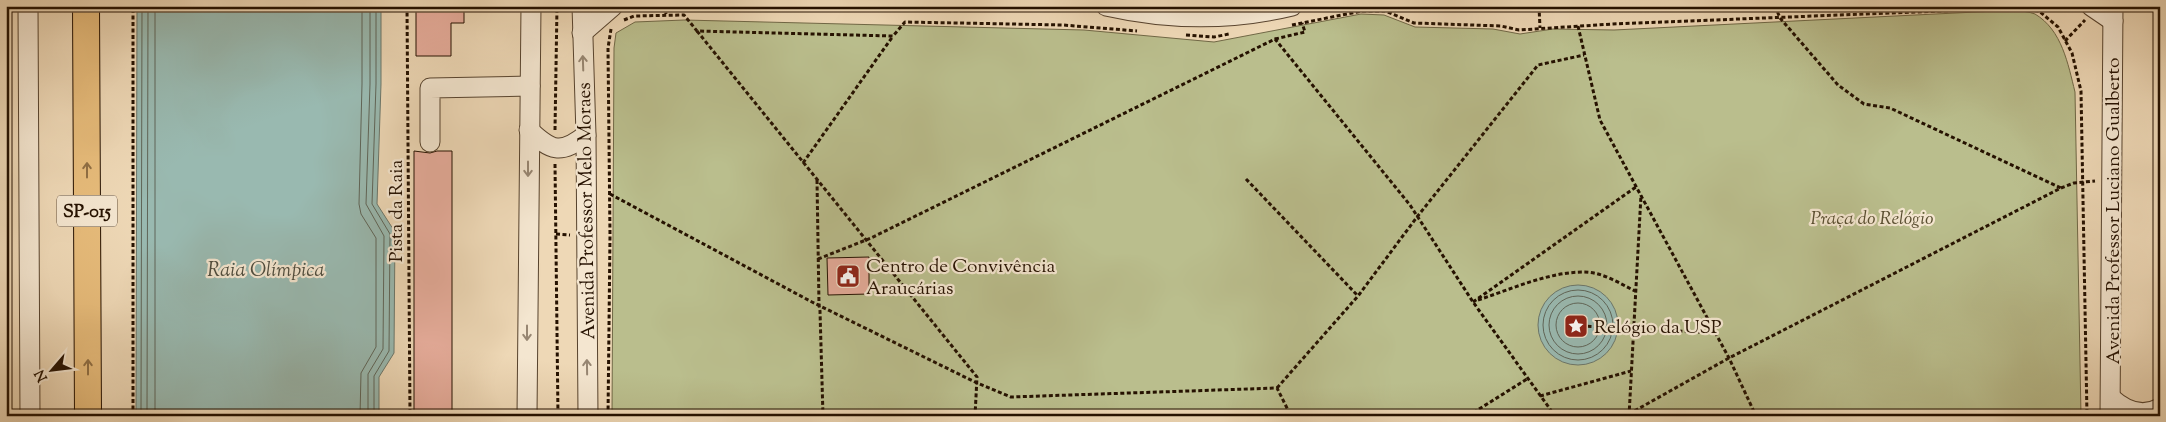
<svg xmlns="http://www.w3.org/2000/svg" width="2166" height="422" font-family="'Sorts Mill Goudy',serif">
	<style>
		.green { fill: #babe8d; stroke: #706846 }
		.water { fill: #99b9b0; stroke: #6b766a }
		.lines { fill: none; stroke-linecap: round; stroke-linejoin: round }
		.shore { stroke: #5f6558; stroke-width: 1 }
		.building { fill: #e7ad9c; stroke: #251100 }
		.minor-casing { stroke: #57432e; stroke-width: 21 }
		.highway-casing { stroke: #251100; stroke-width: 28 }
		.path { stroke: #251100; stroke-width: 3; stroke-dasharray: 4 2.5; stroke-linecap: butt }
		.minor { stroke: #f4e6d0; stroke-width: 19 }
		.highway { stroke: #e7bc7b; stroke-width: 26 }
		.oneway { stroke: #978672 }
		.oneway2 { stroke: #906f44 }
		.labels { text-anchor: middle; stroke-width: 4.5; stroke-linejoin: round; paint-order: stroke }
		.shield { fill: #f4e6d0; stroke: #63513e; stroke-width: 1 }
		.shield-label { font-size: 18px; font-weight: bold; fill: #251100 }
		.street-label { font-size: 19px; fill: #251100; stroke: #f4e6d0 }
		.park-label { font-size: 19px; font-style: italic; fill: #594e31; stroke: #f4e6d0 }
		.poi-label { font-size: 19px; fill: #251100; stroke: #f4e6d0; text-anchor: start }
		.water-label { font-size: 20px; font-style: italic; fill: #4e4c3e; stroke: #f4e6d0 }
	</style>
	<rect width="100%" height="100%" fill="#eed8b6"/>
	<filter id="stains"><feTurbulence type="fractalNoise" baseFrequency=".004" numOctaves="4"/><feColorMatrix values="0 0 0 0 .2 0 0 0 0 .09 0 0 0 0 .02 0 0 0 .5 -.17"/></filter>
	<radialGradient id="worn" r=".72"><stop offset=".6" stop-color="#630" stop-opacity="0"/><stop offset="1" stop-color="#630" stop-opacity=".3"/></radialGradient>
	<path class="green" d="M 2016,10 C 2021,11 2030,12 2035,14 C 2062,30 2068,64 2075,92 L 2081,416 L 612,416 L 614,48 L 616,33 L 635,22 L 684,20 L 1084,30 L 1214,42 L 1361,14 L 1384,15 L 1415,27 L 1493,29 L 1520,34 L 1553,29 L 1614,30 Z"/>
	<g class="water">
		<polygon points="137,6 381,6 381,84 377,204 395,232 394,353 379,377 379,416 136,416"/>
		<circle cx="1578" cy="325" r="40"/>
	</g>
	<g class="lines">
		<g class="shore">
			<circle cx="1578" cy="325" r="35"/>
			<circle cx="1578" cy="325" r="29"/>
			<circle cx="1578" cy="325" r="22"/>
			<polyline points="141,416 142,6"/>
			<polyline points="147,416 148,6"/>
			<polyline points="155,416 155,6"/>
			<polyline points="360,416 361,373 376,347 376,238 361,214 359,204 362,84 362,6"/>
			<polyline points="368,416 368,374 383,349 384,236 366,204 370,84 370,6"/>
			<polyline points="374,416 374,376 389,351 390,234 372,204 376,84 376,6"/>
		</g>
	</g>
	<g class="building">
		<polygon points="416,6 464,6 464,23 451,23 451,56 416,56"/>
		<polygon points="414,151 430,153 437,151 452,151 452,416 414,416"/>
		<polygon points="869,257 869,294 828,295 827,258"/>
	</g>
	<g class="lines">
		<g class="minor-casing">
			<g id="minor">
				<polyline points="28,6 30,416"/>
				<polyline points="582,6 586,135 588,416"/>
				<path d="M 1106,6 C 1168,20 1230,21 1292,6"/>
				<polyline points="2091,6 2113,21"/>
				<polyline points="582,33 613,6"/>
				<path d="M 529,130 C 551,151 561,155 586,135"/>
				<polyline points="430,142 430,88 530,86"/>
				<path d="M 2111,398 C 2124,410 2142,418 2160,408"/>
				<polyline points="527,416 531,6"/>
				<polyline points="2110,416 2113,6"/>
			</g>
		</g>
		<g class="highway-casing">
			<polyline id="highway" points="86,6 88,416"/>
		</g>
		<g class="path">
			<polyline points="407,6 410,416"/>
			<polyline points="665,6 666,14"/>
			<polyline points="1539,6 1540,28"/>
			<polyline points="1775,6 1780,18 1838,85 1864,104 1890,108 2061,188"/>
			<polyline points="624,20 634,16 684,15 697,31 893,36 905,22 1063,25 1137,31"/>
			<polyline points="1292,25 1362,11 1385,11 1414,23 1501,26 1519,30 1613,24 2016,8 2039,11 2058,27 2072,53 2081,91 2087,416"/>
			<polyline points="1578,26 1600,120 1729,358 1756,416"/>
			<polyline points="697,31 977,377 975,416"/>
			<polyline points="1186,35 1214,37 1229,34"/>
			<polyline points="1275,39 1305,32 1302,23"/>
			<polyline points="2065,41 2085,20"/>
			<polyline points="555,130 557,6"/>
			<polyline points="803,163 893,36"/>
			<polyline points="555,164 558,416"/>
			<polyline points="1246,179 1358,296"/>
			<polyline points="817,180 819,305 820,311 823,416"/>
			<polyline points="610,194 812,302 977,383 1011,397 1277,388 1291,416"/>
			<polyline points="556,234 570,235"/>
			<polyline points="818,259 871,238 1275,39 1410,205 1473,302 1555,416"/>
			<path d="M 1478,300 C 1512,289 1548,272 1584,272 C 1602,272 1619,283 1635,291"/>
			<polyline points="1473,302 1636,187"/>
			<polyline points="1581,326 1715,333"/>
			<polyline points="1277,388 1358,296 1417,217 1538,65 1584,55"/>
			<polyline points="1540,396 1631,371"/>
			<polyline points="1629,414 1729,358 2061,188 2074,183 2095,181"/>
			<polyline points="133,416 133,6"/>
			<polyline points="608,416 610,235 608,48 611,29"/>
			<polyline points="1468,416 1527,379"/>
			<polyline points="1629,416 1641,195"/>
		</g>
		<use href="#minor" class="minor"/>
		<use href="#highway" class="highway"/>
	</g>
	<defs><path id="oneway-shaft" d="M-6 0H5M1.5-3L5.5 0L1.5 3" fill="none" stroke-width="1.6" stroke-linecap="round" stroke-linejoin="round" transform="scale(1.25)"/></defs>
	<g class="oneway">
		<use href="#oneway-shaft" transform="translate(583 63) rotate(-92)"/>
		<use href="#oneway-shaft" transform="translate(528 169) rotate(90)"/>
		<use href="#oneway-shaft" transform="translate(527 333) rotate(90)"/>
		<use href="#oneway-shaft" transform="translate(587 367) rotate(-91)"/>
	</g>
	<g class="oneway2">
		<use href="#oneway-shaft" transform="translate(87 170) rotate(-90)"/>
		<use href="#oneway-shaft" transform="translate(88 367) rotate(-90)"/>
	</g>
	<defs>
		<g id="civic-square" transform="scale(1.25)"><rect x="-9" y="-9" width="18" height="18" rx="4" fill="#8f2418" stroke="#f4e6d0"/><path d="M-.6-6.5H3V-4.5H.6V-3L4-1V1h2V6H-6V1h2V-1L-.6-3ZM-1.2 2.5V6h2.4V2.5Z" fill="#fff"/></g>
		<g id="sight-square" transform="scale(1.25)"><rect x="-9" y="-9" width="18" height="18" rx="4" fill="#8f2418" stroke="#f4e6d0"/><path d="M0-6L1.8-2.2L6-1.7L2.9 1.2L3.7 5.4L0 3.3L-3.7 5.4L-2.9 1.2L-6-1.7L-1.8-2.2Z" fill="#fff"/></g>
	</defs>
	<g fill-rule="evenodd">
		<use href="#civic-square" x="848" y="276"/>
		<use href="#sight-square" x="1576" y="326"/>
	</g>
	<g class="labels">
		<rect class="shield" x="57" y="195.5" width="60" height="31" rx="4"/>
		<g class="shield-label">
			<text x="87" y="217">SP-015</text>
		</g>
		<g class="street-label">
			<text transform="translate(395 211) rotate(-90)" y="7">Pista da Raia</text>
			<text transform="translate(585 211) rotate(-91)" y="7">Avenida Professor Melo Moraes</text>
			<text transform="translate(2112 211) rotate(-90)" y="7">Avenida Professor Luciano Gualberto</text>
		</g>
		<g class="park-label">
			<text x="1872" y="224">Praça do Relógio</text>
		</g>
		<g class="poi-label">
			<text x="866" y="272">Centro de Convivência<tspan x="866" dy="22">Araucárias</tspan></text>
			<text x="1594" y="333">Relógio da USP</text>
		</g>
		<g class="water-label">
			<text x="266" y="276">Raia Olímpica</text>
		</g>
	</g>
	<rect width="2166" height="422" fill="none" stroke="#eed8b6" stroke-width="25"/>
	<rect x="8" y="8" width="2151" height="407" fill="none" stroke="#251100" stroke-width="2.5"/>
	<rect x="12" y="12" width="2141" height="397" fill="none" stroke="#251100"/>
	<g transform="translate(52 370) rotate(242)" stroke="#f4e6d0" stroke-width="4" paint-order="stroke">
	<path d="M0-4L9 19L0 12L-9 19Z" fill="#251100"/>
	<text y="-8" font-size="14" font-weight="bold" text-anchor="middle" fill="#251100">N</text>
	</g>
	<rect width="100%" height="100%" filter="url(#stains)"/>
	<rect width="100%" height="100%" fill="url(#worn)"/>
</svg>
